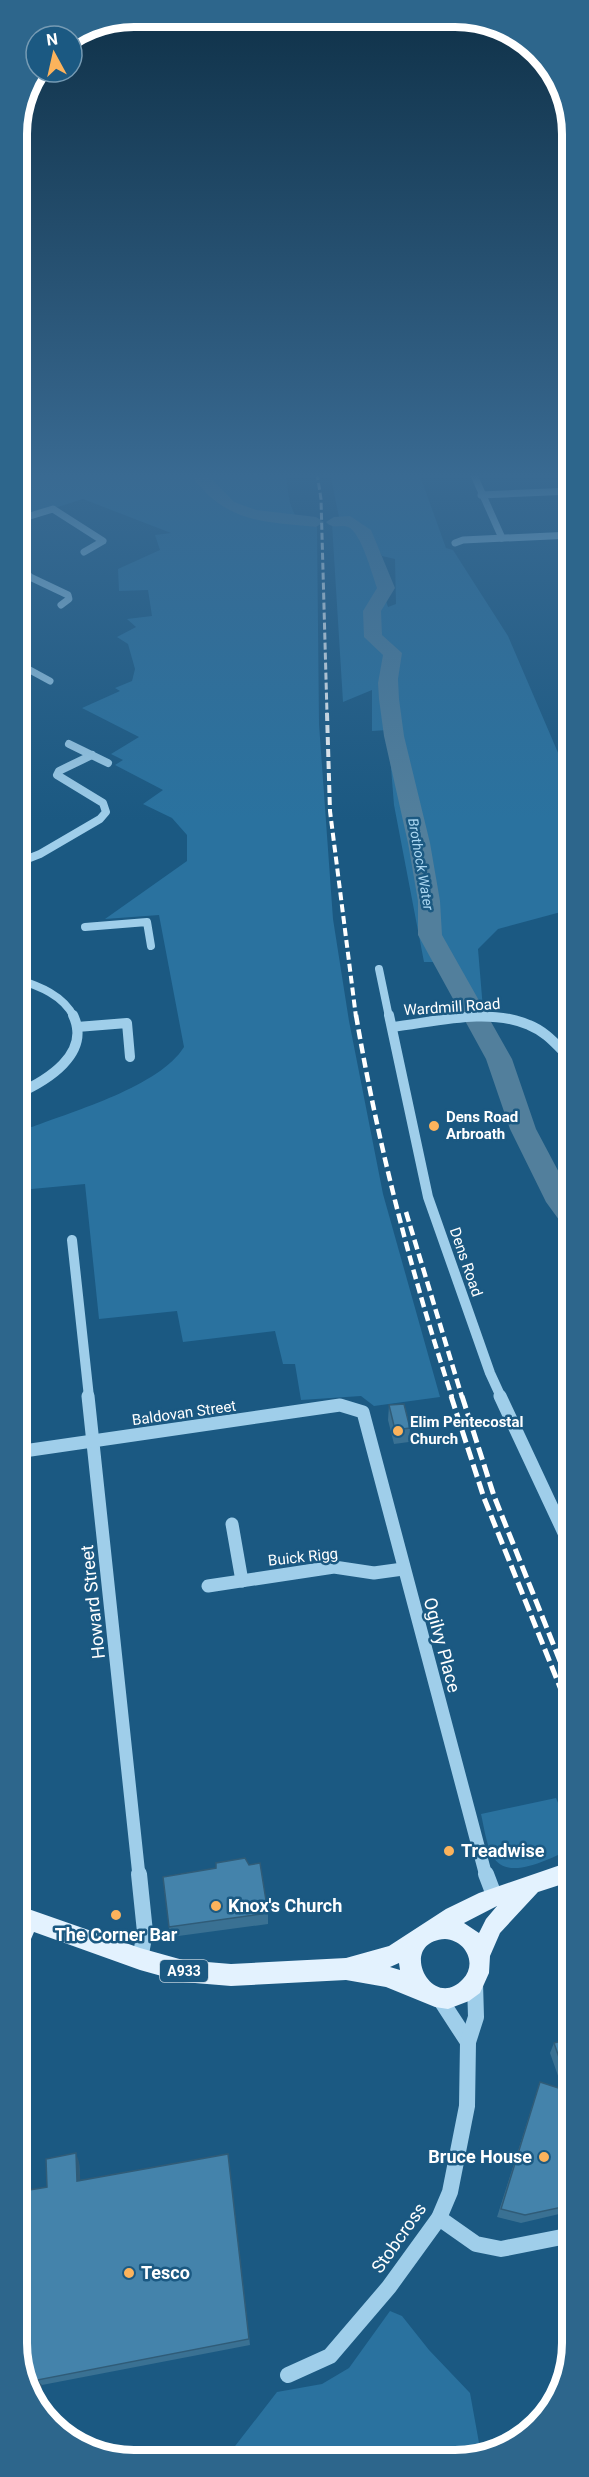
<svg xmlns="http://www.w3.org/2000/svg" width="589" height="2477" font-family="Roboto,sans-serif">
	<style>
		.green { fill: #2a729f }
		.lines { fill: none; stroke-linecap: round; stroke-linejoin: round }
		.river { fill: #527f9c; fill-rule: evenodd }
		.minor-far4 { stroke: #9fceea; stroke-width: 7 }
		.minor-far3 { stroke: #9fceea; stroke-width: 8 }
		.minor-far2 { stroke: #9fceea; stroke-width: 10 }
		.minor-far1 { stroke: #9fceea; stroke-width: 13 }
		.minor { stroke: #9fceea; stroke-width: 16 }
		.major { fill: #e3f2fe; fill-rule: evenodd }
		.rail-far3 { stroke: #fff; stroke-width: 3; stroke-dasharray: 7 3; stroke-linecap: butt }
		.rail-far2 { stroke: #fff; stroke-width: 4; stroke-dasharray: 8 4; stroke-linecap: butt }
		.rail-far1 { stroke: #fff; stroke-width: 4.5; stroke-dasharray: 10 4.5; stroke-linecap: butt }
		.rail { stroke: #fff; stroke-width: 5; stroke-dasharray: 13 5; stroke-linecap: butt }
		.wall { fill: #3a7193 }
		.shaded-wall { fill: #305c78 }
		.building { fill: #4483ab; stroke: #305c78; stroke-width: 1.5 }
		.poi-dot { fill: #fcb35c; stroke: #1b5982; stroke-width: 2 }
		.labels { text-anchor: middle; stroke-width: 5; stroke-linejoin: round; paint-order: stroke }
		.far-water-label { font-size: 14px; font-style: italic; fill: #abd7f2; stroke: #1b5982 }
		.shield { fill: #1b5982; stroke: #bbcdda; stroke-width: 1.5 }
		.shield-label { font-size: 14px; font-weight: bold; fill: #fff }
		.street-label { font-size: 15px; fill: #fff; stroke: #1b5982 }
		.poi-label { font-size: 15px; font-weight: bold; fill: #fff; stroke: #1b5982; text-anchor: start }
		.near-street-label { font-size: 18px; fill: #fff; stroke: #1b5982 }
		.near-poi-label { font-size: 18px; font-weight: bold; fill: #fff; stroke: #1b5982; text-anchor: start }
		.rim { fill: none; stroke: #fff; stroke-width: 8 }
	</style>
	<rect width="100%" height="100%" fill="#1b5982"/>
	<g class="green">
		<path d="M 17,473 L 286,473 C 289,497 288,524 317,527 L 319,724 L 333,919 L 349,1021 L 383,1194 L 440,1397 L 374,1406 L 361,1396 L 301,1400 L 295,1364 L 283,1364 L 275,1331 L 183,1342 L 177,1311 L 99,1319 L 85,1184 L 21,1190 L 20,1170 L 17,1168 L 17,1125 L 32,1127 C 74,1111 160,1086 184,1047 L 159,915 L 105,919 L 187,861 L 187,835 L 172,818 L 143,804 L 163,790 L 115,765 L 123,760 L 111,754 L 139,737 L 82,708 L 120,691 L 115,688 L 132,681 L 135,669 L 128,644 L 117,637 L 136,627 L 127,619 L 152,616 L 148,590 L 119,591 L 118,569 L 160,550 L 155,535 L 171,533 L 83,499 L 17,520 Z"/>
		<path d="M 330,473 L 419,473 L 446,548 L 453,550 L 508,636 L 559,755 L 572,755 L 572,909 L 498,929 L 478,949 L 483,1009 L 461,1012 L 435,962 L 424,962 L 394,805 L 388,730 L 372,731 L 372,690 L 343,702 L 332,524 C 343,524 351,523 359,531 C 370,544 383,590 388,607 L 396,604 L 395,559 L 382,556 C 369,531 369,521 339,517 Z"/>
		<path d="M 556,1798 L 572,1836 L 572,1849 C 551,1857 507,1884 492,1855 C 486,1843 484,1827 481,1814 Z"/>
		<polygon points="390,2311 402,2316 429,2350 470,2393 481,2454 471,2459 225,2459 277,2392 322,2384 349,2368"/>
	</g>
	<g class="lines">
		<g class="river">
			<path d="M 189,473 L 206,473 L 234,502 L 256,510 L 316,517 L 324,522 L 316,527 C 259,521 226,523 189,473 Z"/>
			<path d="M 350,516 L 371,530 L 395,588 L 381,611 L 382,635 L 402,653 L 398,679 L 399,699 L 404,736 L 430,843 L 440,901 L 442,935 L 512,1059 L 536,1129 L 572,1197 L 572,1227 L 562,1224 L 546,1202 L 510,1129 L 486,1059 L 418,935 L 418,901 L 408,843 L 384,736 L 379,699 L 378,683 L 383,655 L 364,637 L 363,611 L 377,588 C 372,574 361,532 348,527 C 340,524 333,530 326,522 L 334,517 Z"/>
		</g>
		<g class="minor-far4">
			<polyline points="473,473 502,538"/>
			<polyline points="481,495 572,491"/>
			<polyline points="17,520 53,509 103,541 84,552"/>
			<polyline points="455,543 463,540 572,535"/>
			<polyline points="17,563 30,577 68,595 69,599 61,605"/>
			<polyline points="17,663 50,681"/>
		</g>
		<g class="minor-far3">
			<polyline points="69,744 108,763"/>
			<polyline points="17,863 40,854 100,819 106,812 103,803 57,775 59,771 92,755"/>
			<polyline points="85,927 147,922 151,946"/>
			<polyline points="379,969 389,1017"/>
			<path d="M 17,979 C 39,986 63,995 74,1017"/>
		</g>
		<g class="minor-far2">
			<polyline points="389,1015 428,1197 490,1373 501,1397"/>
			<polyline points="77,1027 127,1023 130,1057"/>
			<path d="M 392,1027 C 435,1022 488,1007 529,1025 C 547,1032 558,1047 572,1060"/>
			<path d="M 17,1094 C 46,1081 92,1054 73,1015"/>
			<polyline points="72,1240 89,1397"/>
		</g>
		<g class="minor-far1">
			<polyline points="88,1396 139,1876"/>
			<polyline points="500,1396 572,1550"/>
			<polyline points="17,1452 340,1405 363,1412 486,1876"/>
			<polyline points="232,1524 242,1581"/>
			<polyline points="208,1586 334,1567 374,1573 403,1569"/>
		</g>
		<g class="minor">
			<polyline points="139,1874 145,1932 140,1959"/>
			<polyline points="486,1874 494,1895"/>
			<polyline points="440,1999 468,2042"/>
			<polyline points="439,2218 476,2244 501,2249 572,2235"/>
			<polyline points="288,2375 330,2356 389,2287 439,2218 450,2192 467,2106 468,2042 476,2017 475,1983"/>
		</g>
		<path class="major" d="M 572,1861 L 572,1881 L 538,1892 L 500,1933 L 490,1956 L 489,1973 L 480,1993 L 469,2001 L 448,2009 L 435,2007 L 386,1987 L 346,1980 L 231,1986 L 183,1982 L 140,1970 L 34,1932 L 25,1953 L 17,1955 L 17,1905 L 140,1948 L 183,1960 L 231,1964 L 346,1958 L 389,1946 L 446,1909 L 479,1893 ZM 497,1906 L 486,1919 L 479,1933 L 464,1923 ZM 445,1939 C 465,1940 478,1963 463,1979 C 432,2013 396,1942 445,1939 ZM 399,1963 L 400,1970 L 390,1967 Z"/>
		<polyline class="rail-far3" points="317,473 321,499 327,714"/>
		<polyline class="rail-far2" points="327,713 330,811 356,1017"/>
		<g class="rail-far1">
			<path d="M 356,1015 C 378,1145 411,1272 452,1397"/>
			<polyline points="406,1212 462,1397"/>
		</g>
		<g class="rail">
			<polyline points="451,1396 484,1498 572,1717"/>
			<polyline points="462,1396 494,1496 572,1691"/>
		</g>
	</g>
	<g class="wall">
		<polygon points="389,1405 410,1428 409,1442 394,1444 388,1420"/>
		<polygon points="268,1913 268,1924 171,1937 169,1927"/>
		<polygon points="572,2038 572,2211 521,2223 497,2217 540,2082 563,2090 550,2053 554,2043"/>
		<polygon points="79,2162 80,2180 229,2163 250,2345 42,2385 42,2409 18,2359"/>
	</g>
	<g class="shaded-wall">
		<polygon points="76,2153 79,2162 81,2189 77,2181"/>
		<polygon points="37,2380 42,2385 42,2409 38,2400"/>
	</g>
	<g class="building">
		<polygon points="404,1404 410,1428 395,1430 389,1405"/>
		<polygon points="245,1858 249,1865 260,1863 268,1913 169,1927 163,1877 216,1868 216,1863"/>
		<polygon points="572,2038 572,2205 525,2215 501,2209 540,2082 571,2092 554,2043"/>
		<polygon points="76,2153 77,2181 228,2154 249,2339 37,2380 38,2400 18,2359 17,2192 47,2187 46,2159"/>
	</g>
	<linearGradient id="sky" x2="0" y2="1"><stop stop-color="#0f3148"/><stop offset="0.58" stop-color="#396a92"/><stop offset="1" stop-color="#396a92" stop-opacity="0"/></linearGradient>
	<rect width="589" height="820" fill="url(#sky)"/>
	<g class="poi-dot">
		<circle cx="434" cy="1126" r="6"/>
		<circle cx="398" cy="1431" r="6"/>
		<circle cx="449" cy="1851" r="6"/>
		<circle cx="216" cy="1906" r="6"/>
		<circle cx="116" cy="1915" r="6"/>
		<circle cx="544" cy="2157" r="6"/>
		<circle cx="129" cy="2273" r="6"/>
	</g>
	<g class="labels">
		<g class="far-water-label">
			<text transform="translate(421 864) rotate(80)" y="5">Brothock Water</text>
		</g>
		<rect class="shield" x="160" y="1960" width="48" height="22" rx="4.5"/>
		<g class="shield-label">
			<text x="184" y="1976">A933</text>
		</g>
		<g class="street-label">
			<text transform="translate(452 1007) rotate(-4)" y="5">Wardmill Road</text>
			<text transform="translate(466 1262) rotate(71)" y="5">Dens Road</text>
			<text transform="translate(184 1413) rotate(-8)" y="5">Baldovan Street</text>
			<text transform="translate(303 1557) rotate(-6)" y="5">Buick Rigg</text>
		</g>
		<g class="poi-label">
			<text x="446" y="1122">Dens Road<tspan x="446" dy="17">Arbroath</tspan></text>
			<text x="410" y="1427">Elim Pentecostal<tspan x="410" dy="17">Church</tspan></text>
		</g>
		<g class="near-street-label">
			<text transform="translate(93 1602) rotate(-96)" y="6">Howard Street</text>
			<text transform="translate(442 1645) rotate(75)" y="6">Ogilvy Place</text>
			<text transform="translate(399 2238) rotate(-55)" y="6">Stobcross</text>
		</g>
		<g class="near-poi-label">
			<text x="461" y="1857">Treadwise</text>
			<text x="228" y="1912">Knox's Church</text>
			<text x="116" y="1941" text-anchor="middle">The Corner Bar</text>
			<text x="532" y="2163" text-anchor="end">Bruce House</text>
			<text x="141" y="2279">Tesco</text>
		</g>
	</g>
	<path d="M0 0H589V2477H0ZM134 27H455A107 107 0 0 1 562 134V2343A107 107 0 0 1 455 2450H134A107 107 0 0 1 27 2343V134A107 107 0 0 1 134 27Z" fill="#2d668c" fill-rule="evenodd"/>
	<path class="rim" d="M134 27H455A107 107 0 0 1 562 134V2343A107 107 0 0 1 455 2450H134A107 107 0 0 1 27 2343V134A107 107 0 0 1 134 27Z"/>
	<g transform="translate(54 54) rotate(352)"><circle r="28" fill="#1b5982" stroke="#769bb4" stroke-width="1.5"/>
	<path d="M0-4.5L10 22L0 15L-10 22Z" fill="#fcb35c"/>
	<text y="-9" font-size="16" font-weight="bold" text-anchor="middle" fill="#ffffff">N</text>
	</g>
</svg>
